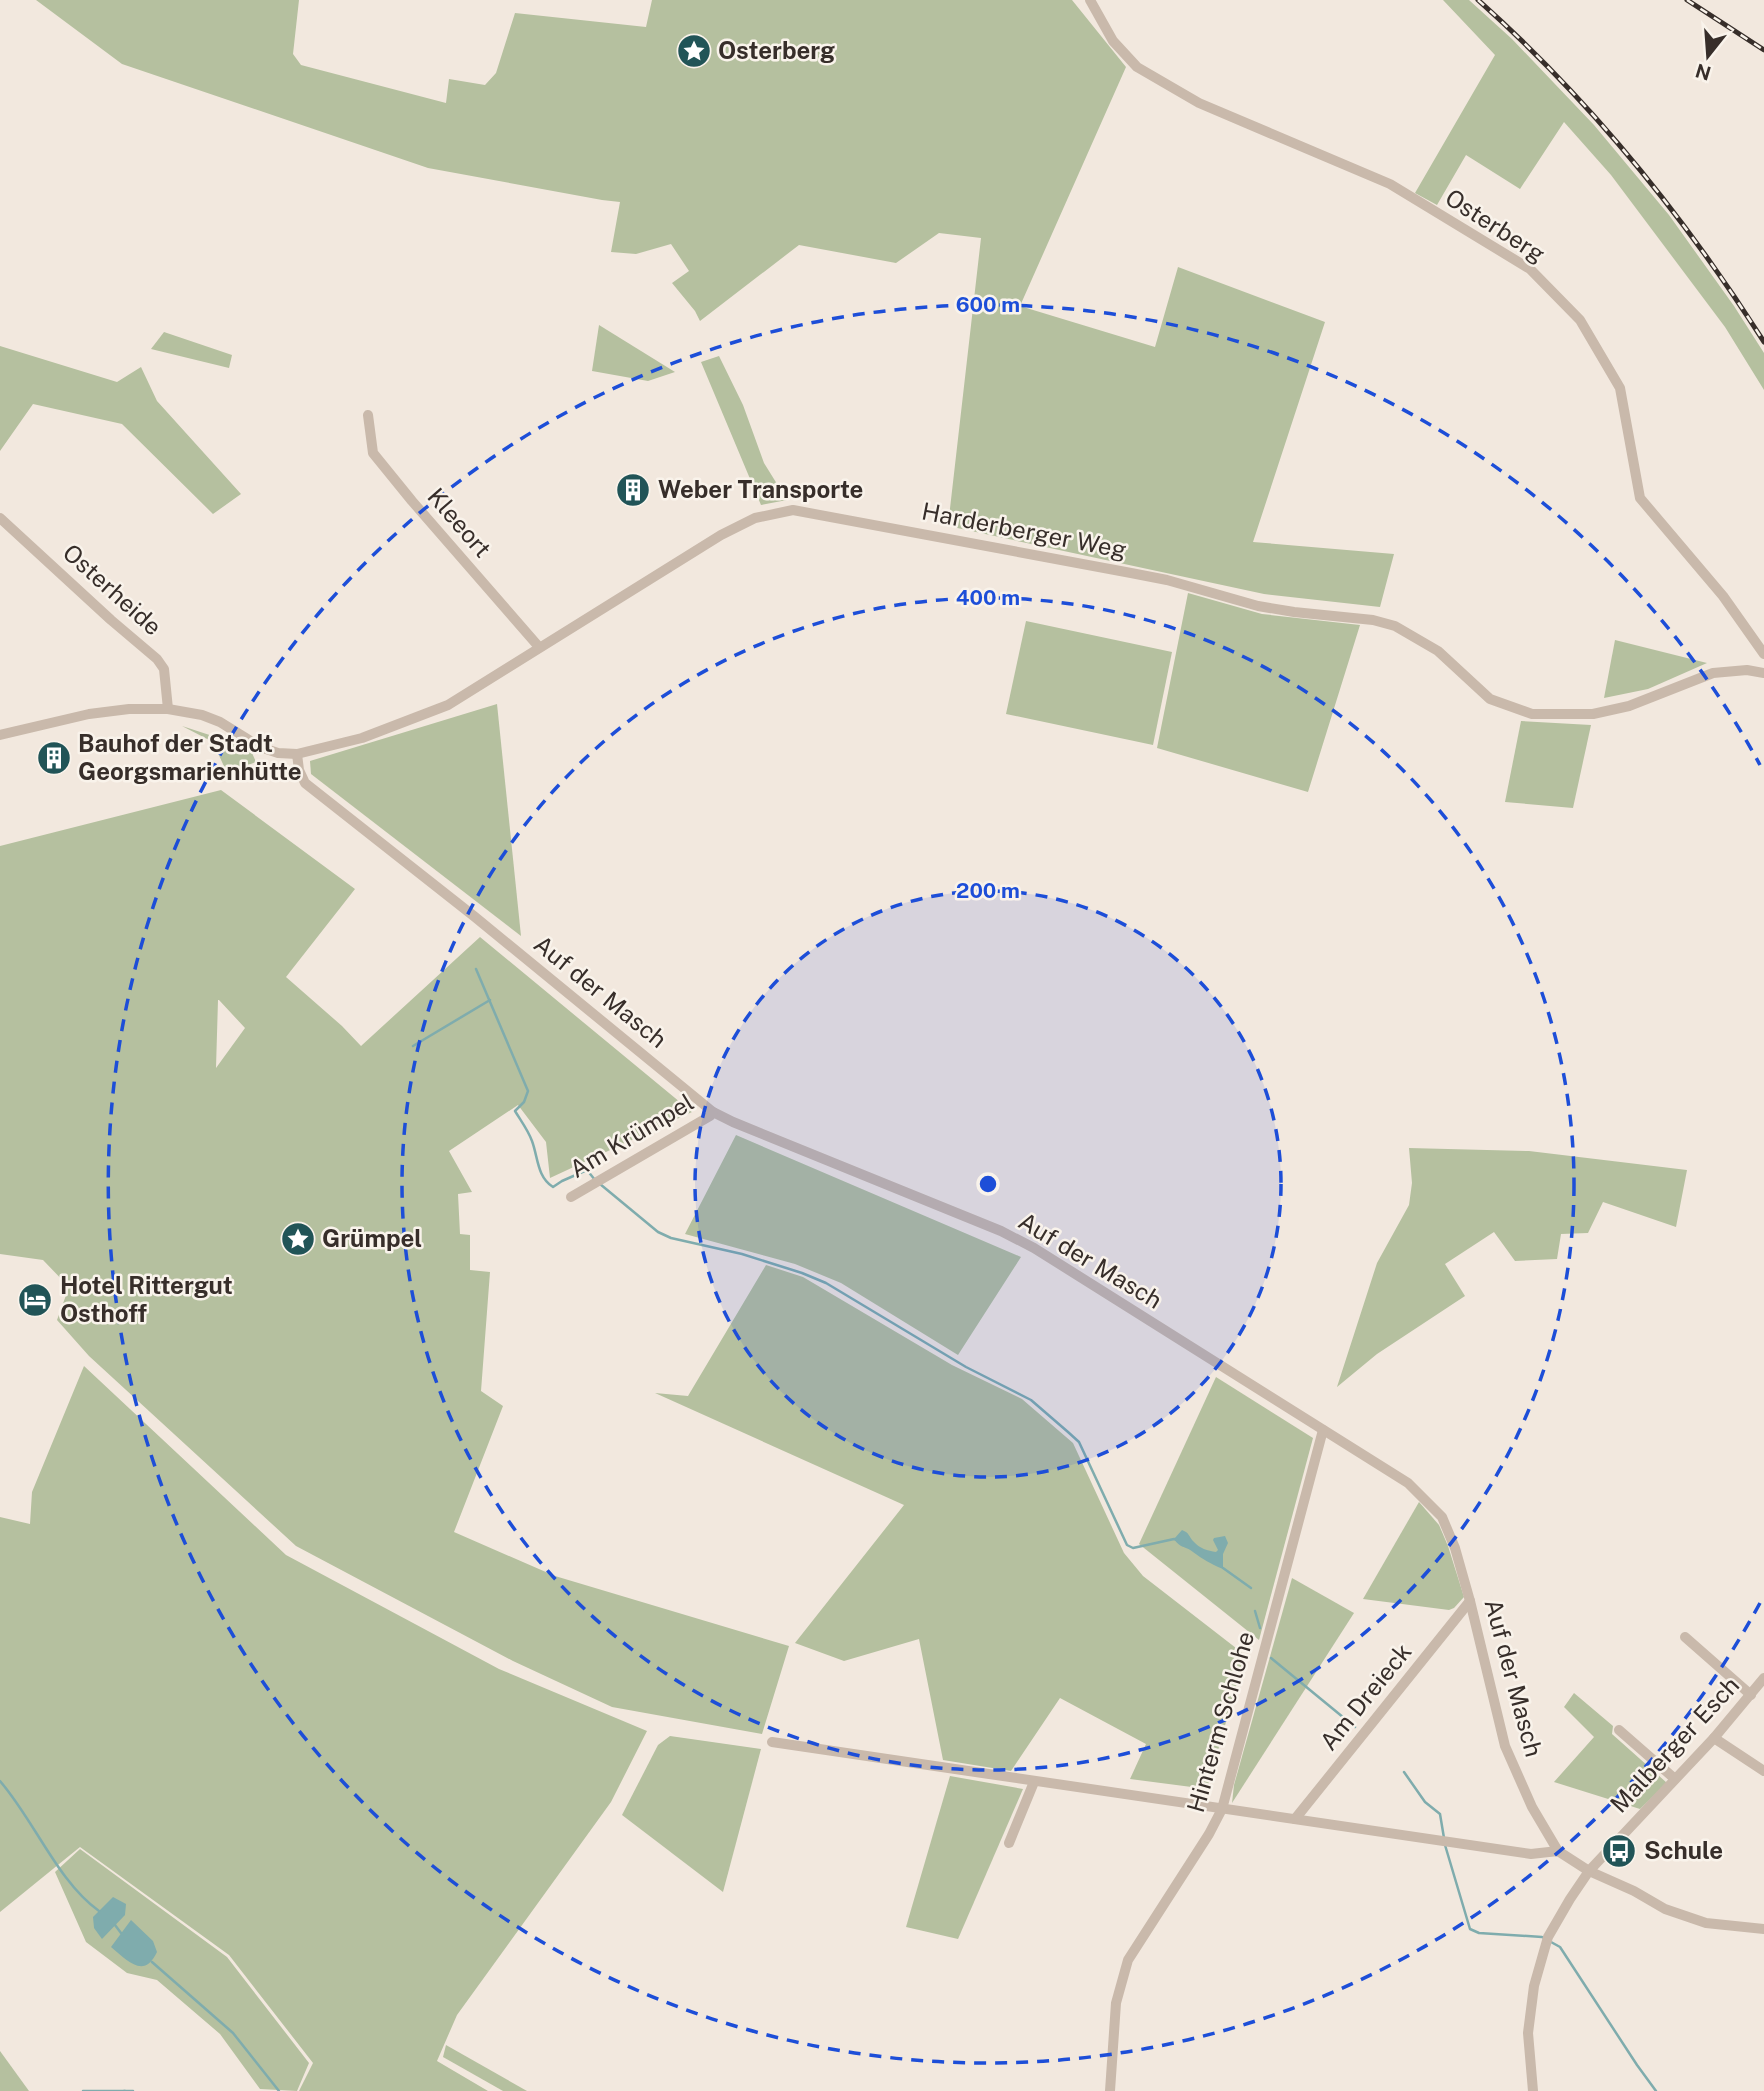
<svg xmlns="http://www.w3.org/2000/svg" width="1764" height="2091" font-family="'Public Sans',sans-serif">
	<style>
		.green { fill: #b5c09f; fill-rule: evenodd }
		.water { fill: #7facad }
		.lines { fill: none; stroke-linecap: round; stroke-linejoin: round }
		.stream { stroke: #7facad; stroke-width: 2.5 }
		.street { stroke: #c9b9ab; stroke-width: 10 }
		.rail-casing { stroke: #372e2a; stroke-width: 5 }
		.rail { stroke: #f9f3eb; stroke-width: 2.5; stroke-dasharray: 8; stroke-linecap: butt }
		.ring { fill: none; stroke: #1d4ed8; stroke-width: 3.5; stroke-dasharray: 12 9 }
		.labels { text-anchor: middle; stroke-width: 5; stroke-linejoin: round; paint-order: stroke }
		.poi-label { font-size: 24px; font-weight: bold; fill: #372e2a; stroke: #f9f3eb; text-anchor: start }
		.street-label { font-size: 24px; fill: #372e2a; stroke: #f9f3eb }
		.centre { fill: #1d4ed8; stroke: #f9f3eb; stroke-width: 3.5 }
		.ring-label { font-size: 21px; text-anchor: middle; font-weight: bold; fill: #1d4ed8; stroke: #f9f3eb; stroke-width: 5; stroke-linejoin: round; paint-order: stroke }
	</style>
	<rect width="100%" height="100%" fill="#f2e8de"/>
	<g class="green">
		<polygon points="36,0 299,0 293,54 301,65 446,103 449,79 485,85 496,73 515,13 646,27 652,0 1072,0 1126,67 1020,306 1155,347 1178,267 1325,322 1253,542 1394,554 1380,607 1264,594 948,526 981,238 939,233 896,263 799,245 700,321 695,311 672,283 689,271 671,244 636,254 611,252 620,202 602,200 428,168 122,64"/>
		<polygon points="1443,0 1469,0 1512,39 1594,125 1669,215 1734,306 1764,353 1764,390 1725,327 1611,175 1564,122 1520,189 1466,155 1437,205 1415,193 1495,55"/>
		<polygon points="599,325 675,372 648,381 592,371"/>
		<polygon points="164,332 232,355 229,368 151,349"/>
		<polygon points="0,346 117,382 141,367 157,401 241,494 213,514 122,424 33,404 0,451"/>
		<polygon points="719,356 743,405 764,463 787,500 761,505 701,362"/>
		<polygon points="1188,593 1262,614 1360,625 1308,792 1157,748"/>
		<polygon points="1026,621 1172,652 1153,745 1006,714"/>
		<polygon points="1615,640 1707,663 1648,689 1604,698"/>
		<polygon points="497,704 521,936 311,774 310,761"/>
		<polygon points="1521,721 1591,725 1573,808 1505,802"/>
		<polygon points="182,726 231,742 252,753 256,762 227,773 213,742"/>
		<path d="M 221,790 L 355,889 L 286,977 L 342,1026 L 361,1046 L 480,937 L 692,1112 L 550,1178 L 546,1142 L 518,1105 L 449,1151 L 472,1192 L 458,1194 L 460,1234 L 470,1235 L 470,1270 L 490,1272 L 481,1391 L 503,1406 L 454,1532 L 555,1576 L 789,1646 L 762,1734 L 612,1707 L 513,1661 L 296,1546 L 89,1356 L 57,1320 L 69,1287 L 43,1260 L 0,1254 L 0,846 ZM 219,1000 L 245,1028 L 216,1068 L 218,1000 Z"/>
		<polygon points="736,1135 1021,1257 958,1355 841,1283 795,1264 685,1234"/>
		<polygon points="1409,1148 1529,1151 1687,1170 1676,1227 1603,1202 1588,1233 1561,1234 1557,1259 1515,1261 1494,1232 1445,1264 1465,1296 1377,1354 1337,1387 1377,1263 1409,1205 1412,1183"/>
		<polygon points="766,1265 803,1277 952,1365 1022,1399 1073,1443 1124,1553 1143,1576 1245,1655 1207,1789 1130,1779 1146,1744 1060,1698 1011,1771 943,1760 919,1639 844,1661 795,1643 904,1505 655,1393 688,1396"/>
		<polygon points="84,1366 286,1555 499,1669 647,1731 611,1802 457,2015 437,2061 488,2091 299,2091 313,2063 229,1955 80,1847 0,1912 0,1517 30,1524 32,1492"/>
		<polygon points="1216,1377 1313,1438 1259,1640 1139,1544"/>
		<polygon points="1419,1502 1439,1525 1448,1546 1464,1597 1454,1608 1449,1610 1363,1599"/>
		<polygon points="1292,1578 1354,1613 1232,1803 1234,1785"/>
		<polygon points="1574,1693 1613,1726 1612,1734 1667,1783 1640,1809 1554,1782 1594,1737 1564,1707"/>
		<polygon points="670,1736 761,1749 723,1892 622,1815 658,1745"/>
		<polygon points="950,1776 1023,1789 958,1939 906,1927"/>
		<polygon points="80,1849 227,1957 309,2063 297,2091 260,2089 220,2034 157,1980 127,1973 86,1942 55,1872"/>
		<polygon points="446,2045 527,2091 503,2091 443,2057"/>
		<polygon points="0,2051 29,2091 0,2091"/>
	</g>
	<g class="water">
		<path d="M 1182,1530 C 1190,1533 1188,1536 1194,1542 C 1199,1548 1208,1551 1216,1552 L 1218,1550 L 1213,1540 L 1214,1538 L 1225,1536 L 1228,1543 L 1223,1554 L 1223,1569 C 1209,1563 1204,1560 1193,1552 C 1184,1545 1181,1549 1174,1539 Z"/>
		<polygon points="113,1897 126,1904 125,1915 102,1939 94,1928 93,1917"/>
		<path d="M 131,1920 L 153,1941 L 157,1952 C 144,1980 127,1960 111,1947 Z"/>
	</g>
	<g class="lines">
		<g class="stream">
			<path d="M 476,969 L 528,1091 L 524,1102 L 515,1111 C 521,1121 528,1130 532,1141 C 538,1157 537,1177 553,1187 L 562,1181 L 587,1170 L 595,1180"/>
			<polyline points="413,1046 490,1000"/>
			<polyline points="600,1184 658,1232 671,1238 742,1254 802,1273 826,1283 966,1367 1031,1400 1068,1432 1079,1442 1127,1545 1133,1548 1174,1539 1177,1540"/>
			<polyline points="1223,1568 1251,1588"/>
			<polyline points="1255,1611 1260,1628"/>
			<polyline points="1271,1658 1355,1727"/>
			<polyline points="1404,1772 1425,1802 1440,1814 1444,1838"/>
			<path d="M 0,1781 C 34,1820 58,1882 99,1911"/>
			<polyline points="1445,1845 1470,1929 1479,1933 1542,1937 1560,1947 1637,2065 1656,2091"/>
			<polyline points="115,1925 121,1933"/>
			<polyline points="152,1962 233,2033 279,2091"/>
			<polyline points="83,2091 125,2091"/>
			<polyline points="124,2091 133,2091"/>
		</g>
		<g class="street">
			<polyline points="1090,0 1113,41 1137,67 1199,103 1390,184 1530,269 1580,320 1620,388 1640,498 1723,596 1764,654"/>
			<polyline points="368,415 373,453 412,501 539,647"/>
			<polyline points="0,518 111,620 157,659 164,669 168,709"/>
			<polyline points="0,735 89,714 129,709 168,709 202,715 220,722 260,747 278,753 297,754 362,738 448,705 721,535 755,518 793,510 1131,573 1167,580 1258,606 1294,612 1373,620 1395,626 1438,651 1490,699 1532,714 1593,714 1629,706 1713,673 1747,670 1764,673"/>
			<polyline points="297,754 299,770 305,783 475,917 713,1112 733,1122 1001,1231 1034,1248 1408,1483 1442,1517 1455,1548 1470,1601 1505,1746 1532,1807 1558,1851 1589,1871 1634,1891 1665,1909 1706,1923 1764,1929"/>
			<polyline points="571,1197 710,1116 713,1112"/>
			<polyline points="1685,1637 1751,1695"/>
			<polyline points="1619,1730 1675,1779"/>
			<polyline points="1714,1738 1764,1771"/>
			<polyline points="772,1742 1531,1854 1558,1851"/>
			<polyline points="1295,1819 1470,1601"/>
			<polyline points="1009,1843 1034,1782"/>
			<polyline points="1110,2091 1116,2003 1128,1960 1209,1834 1222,1809 1323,1430"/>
			<polyline points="1533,2091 1528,2033 1534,1986 1548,1937 1570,1899 1589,1871 1714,1738 1764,1678"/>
		</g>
		<g class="rail-casing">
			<g id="rail">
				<path d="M 1478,0 C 1589,99 1684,216 1764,342"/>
				<polyline points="1687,0 1764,50"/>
			</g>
		</g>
		<use href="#rail" class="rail"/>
	</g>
	<circle cx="988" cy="1184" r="293" fill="#1d4ed8" fill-opacity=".12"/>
	<g class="ring">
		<circle cx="988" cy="1184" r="293"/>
		<circle cx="988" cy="1184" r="586"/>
		<path d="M1760 1603A879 879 0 1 1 1760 765"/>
	</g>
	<defs>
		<g id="sight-disc" transform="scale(1.75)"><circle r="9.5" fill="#215457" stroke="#f9f3eb"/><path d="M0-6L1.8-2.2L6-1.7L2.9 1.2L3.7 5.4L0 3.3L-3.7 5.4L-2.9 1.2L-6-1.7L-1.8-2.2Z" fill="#fff"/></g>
		<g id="building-disc" transform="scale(1.75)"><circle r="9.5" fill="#215457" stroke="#f9f3eb"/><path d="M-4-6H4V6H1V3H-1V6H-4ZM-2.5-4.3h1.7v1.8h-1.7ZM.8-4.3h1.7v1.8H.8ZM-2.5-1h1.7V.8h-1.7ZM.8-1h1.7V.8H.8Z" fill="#fff"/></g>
		<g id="hotel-disc" transform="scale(1.75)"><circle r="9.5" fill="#215457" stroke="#f9f3eb"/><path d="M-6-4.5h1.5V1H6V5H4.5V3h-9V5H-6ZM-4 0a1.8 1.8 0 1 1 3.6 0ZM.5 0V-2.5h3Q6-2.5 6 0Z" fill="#fff"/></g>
		<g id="bus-disc" transform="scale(1.75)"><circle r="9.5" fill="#215457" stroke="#f9f3eb"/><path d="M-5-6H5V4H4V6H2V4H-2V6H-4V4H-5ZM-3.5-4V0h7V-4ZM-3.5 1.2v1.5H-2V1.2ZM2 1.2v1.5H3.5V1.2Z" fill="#fff"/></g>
	</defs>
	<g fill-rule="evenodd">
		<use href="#sight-disc" x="694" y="51"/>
		<use href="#building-disc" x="633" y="490"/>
		<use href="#building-disc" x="54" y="758"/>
		<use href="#sight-disc" x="298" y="1239"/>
		<use href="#hotel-disc" x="35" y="1300"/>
		<use href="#bus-disc" x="1619" y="1851"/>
	</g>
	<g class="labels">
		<g class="poi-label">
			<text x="718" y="59">Osterberg</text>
			<text x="658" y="498">Weber Transporte</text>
			<text x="78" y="752">Bauhof der Stadt<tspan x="78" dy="28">Georgsmarienhütte</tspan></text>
			<text x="322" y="1247">Grümpel</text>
			<text x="60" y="1294">Hotel Rittergut<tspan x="60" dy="28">Osthoff</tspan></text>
			<text x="1644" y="1859">Schule</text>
		</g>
		<g class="street-label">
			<text transform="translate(1495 226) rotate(33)" y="8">Osterberg</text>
			<text transform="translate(459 523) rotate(49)" y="8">Kleeort</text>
			<text transform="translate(1024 531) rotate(11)" y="8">Harderberger Weg</text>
			<text transform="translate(112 590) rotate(42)" y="8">Osterheide</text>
			<text transform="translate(600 992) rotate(39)" y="8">Auf der Masch</text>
			<text transform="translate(632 1136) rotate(-31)" y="8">Am Krümpel</text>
			<text transform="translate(1090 1261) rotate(31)" y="8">Auf der Masch</text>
			<text transform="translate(1513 1678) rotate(75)" y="8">Auf der Masch</text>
			<text transform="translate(1366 1697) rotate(-51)" y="8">Am Dreieck</text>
			<text transform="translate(1221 1722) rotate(-74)" y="8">Hinterm Schlohe</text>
			<text transform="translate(1675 1745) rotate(-47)" y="8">Malberger Esch</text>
		</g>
	</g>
	<circle cx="988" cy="1184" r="10" class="centre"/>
	<g class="ring-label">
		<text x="988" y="312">600 m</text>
		<text x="988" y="605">400 m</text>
		<text x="988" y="898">200 m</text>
	</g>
	<g transform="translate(1708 56) rotate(197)" stroke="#f9f3eb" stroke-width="5" paint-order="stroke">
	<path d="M0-5L12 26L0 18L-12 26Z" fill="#372e2a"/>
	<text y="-10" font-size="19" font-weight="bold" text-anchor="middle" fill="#372e2a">N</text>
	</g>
</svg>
